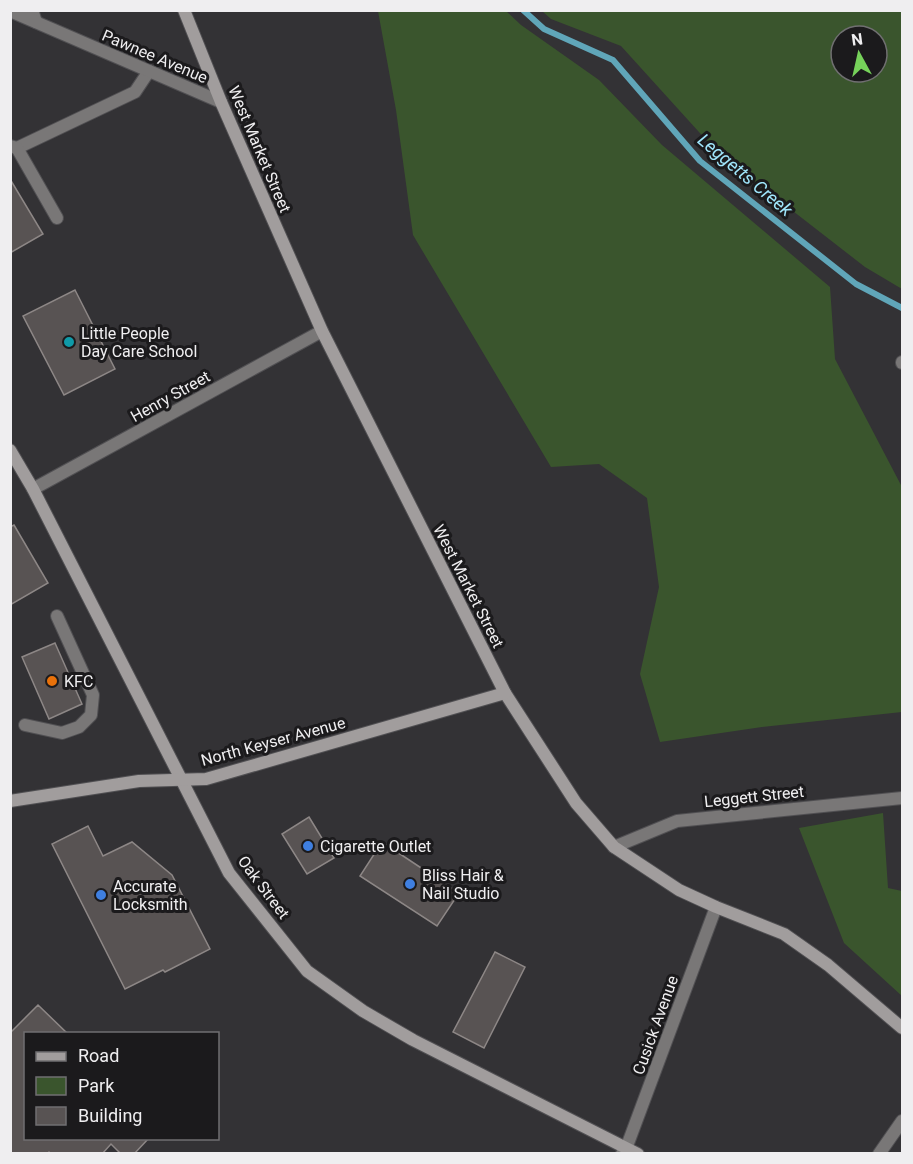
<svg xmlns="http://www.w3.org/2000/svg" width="913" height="1164" font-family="Roboto,sans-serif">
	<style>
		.green { fill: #3a552d; fill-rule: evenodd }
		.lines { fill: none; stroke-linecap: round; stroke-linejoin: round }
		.stream { stroke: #60a6b9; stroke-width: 6 }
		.building { fill: #585353; stroke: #8d8786; stroke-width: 1.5 }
		.lane-casing { stroke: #515053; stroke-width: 14 }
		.street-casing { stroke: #515053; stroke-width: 14 }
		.secondary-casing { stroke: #515053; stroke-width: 14 }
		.lane { stroke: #797777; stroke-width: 12 }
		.street { stroke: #797777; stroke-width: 12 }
		.secondary { stroke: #a19d9d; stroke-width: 12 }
		.culture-dot { fill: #0f9aa8; stroke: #1b1a1c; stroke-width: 2 }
		.food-dot { fill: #e8710a; stroke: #1b1a1c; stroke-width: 2 }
		.shop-dot { fill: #3f7fe0; stroke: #1b1a1c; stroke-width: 2 }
		.labels { text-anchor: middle; stroke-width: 6; stroke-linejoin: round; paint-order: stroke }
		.street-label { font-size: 16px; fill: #efeef0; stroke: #1b1a1c }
		.poi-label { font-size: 16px; fill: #efeef0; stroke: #1b1a1c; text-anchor: start }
		.water-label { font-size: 18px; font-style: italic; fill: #a0e6fc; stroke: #1b1a1c }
	</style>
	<rect width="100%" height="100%" fill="#333235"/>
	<g class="green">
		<polygon points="378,11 506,11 521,25 599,80 662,145 830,287 835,359 902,487 902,712 762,727 660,742 640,674 659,587 647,498 599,464 551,467 413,235 396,110"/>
		<path d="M 542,11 L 902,11 L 902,289 L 865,267 L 718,153 L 621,46 L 551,19 ZM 841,36 L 877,36 L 877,72 L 841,72 Z"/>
		<polygon points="883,813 888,888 902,891 902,996 844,943 799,828"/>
	</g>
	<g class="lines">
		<polyline class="stream" points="523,10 544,29 613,60 700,161 856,284 902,308"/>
	</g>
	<g class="building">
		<polygon points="10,179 43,234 10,253"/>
		<polygon points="75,290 115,369 64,395 23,316"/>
		<polygon points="14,525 48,583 10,605 10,527"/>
		<polygon points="55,643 82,704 49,719 22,657"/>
		<polygon points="309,817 334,858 307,874 282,834"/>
		<polygon points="88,826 103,856 132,842 172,875 210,949 165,972 163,970 125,989 52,844"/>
		<polygon points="382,842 459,893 437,926 360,876"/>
		<polygon points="495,952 525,967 484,1048 453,1032"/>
		<polygon points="38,1005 68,1034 26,1034 26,1138 149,1138 134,1154 121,1154 111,1144 102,1154 51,1154 49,1152 47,1154 10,1154 10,1033"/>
	</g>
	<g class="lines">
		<g class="lane-casing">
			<g id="lane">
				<polyline points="32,10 36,22"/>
				<polyline points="10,146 17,148 135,92 149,71"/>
				<polyline points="17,148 57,218"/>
				<polyline points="25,725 62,733 79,727 91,715 93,695 57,616"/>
			</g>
		</g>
		<g class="street-casing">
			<g id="street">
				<polyline points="10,11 221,102"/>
				<polyline points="902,362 902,363"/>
				<polyline points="33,489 322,331"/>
				<polyline points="614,847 677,821 902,798"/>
				<polyline points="622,1154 627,1146 716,907"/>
				<polyline points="879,1154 902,1121"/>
			</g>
		</g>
		<g class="secondary-casing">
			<g id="secondary">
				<polyline points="184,10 221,102 322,331 505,693 576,803 614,847 679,890 716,907 784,934 828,965 902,1028"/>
				<polyline points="10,450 33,489 229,873 307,971 363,1011 413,1040 638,1154"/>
				<polyline points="10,801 139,781 206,779 505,693"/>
			</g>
		</g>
		<use href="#lane" class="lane"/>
		<use href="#street" class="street"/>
		<use href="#secondary" class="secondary"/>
	</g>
	<circle class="culture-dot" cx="69" cy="342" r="6"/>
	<circle class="food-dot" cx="52" cy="681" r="6"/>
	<g class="shop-dot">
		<circle cx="308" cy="846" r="6"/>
		<circle cx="410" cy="884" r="6"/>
		<circle cx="101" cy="895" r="6"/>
	</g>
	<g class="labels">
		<g class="street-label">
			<text transform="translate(155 56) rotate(23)" y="6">Pawnee Avenue</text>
			<text transform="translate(260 149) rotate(67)" y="6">West Market Street</text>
			<text transform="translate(170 396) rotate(-29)" y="6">Henry Street</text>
			<text transform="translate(469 586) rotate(63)" y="6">West Market Street</text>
			<text transform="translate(273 741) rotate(-15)" y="6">North Keyser Avenue</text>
			<text transform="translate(754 796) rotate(-6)" y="6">Leggett Street</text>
			<text transform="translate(264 887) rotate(53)" y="6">Oak Street</text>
			<text transform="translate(655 1025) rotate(-70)" y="6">Cusick Avenue</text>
		</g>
		<g class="poi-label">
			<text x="81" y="339">Little People<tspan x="81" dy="18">Day Care School</tspan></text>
			<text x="64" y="687">KFC</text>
			<text x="320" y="852">Cigarette Outlet</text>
			<text x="422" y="881">Bliss Hair &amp;<tspan x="422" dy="18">Nail Studio</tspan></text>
			<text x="113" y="892">Accurate<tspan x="113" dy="18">Locksmith</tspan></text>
		</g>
		<g class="water-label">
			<text transform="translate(745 175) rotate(40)" y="6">Leggetts Creek</text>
		</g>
	</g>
	<rect width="913" height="1164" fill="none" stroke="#efeef0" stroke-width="24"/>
	<rect x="24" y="1032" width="195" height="108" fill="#1b1a1c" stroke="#706f71" stroke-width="1.5"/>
	<rect x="36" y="1052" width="30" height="9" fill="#a19d9d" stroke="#706f71" stroke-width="1.5"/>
	<text x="78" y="1062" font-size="18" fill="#efeef0">Road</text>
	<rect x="36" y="1077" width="30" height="18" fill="#3a552d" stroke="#706f71" stroke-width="1.5"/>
	<text x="78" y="1092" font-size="18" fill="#efeef0">Park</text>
	<rect x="36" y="1107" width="30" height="18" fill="#585353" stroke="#706f71" stroke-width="1.5"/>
	<text x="78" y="1122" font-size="18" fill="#efeef0">Building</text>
	<g transform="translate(859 54) rotate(352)"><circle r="28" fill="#1b1a1c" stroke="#706f71" stroke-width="1.5"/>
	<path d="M0-4.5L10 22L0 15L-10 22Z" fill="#76d25a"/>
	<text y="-9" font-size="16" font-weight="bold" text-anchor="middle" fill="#efeef0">N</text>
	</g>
</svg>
